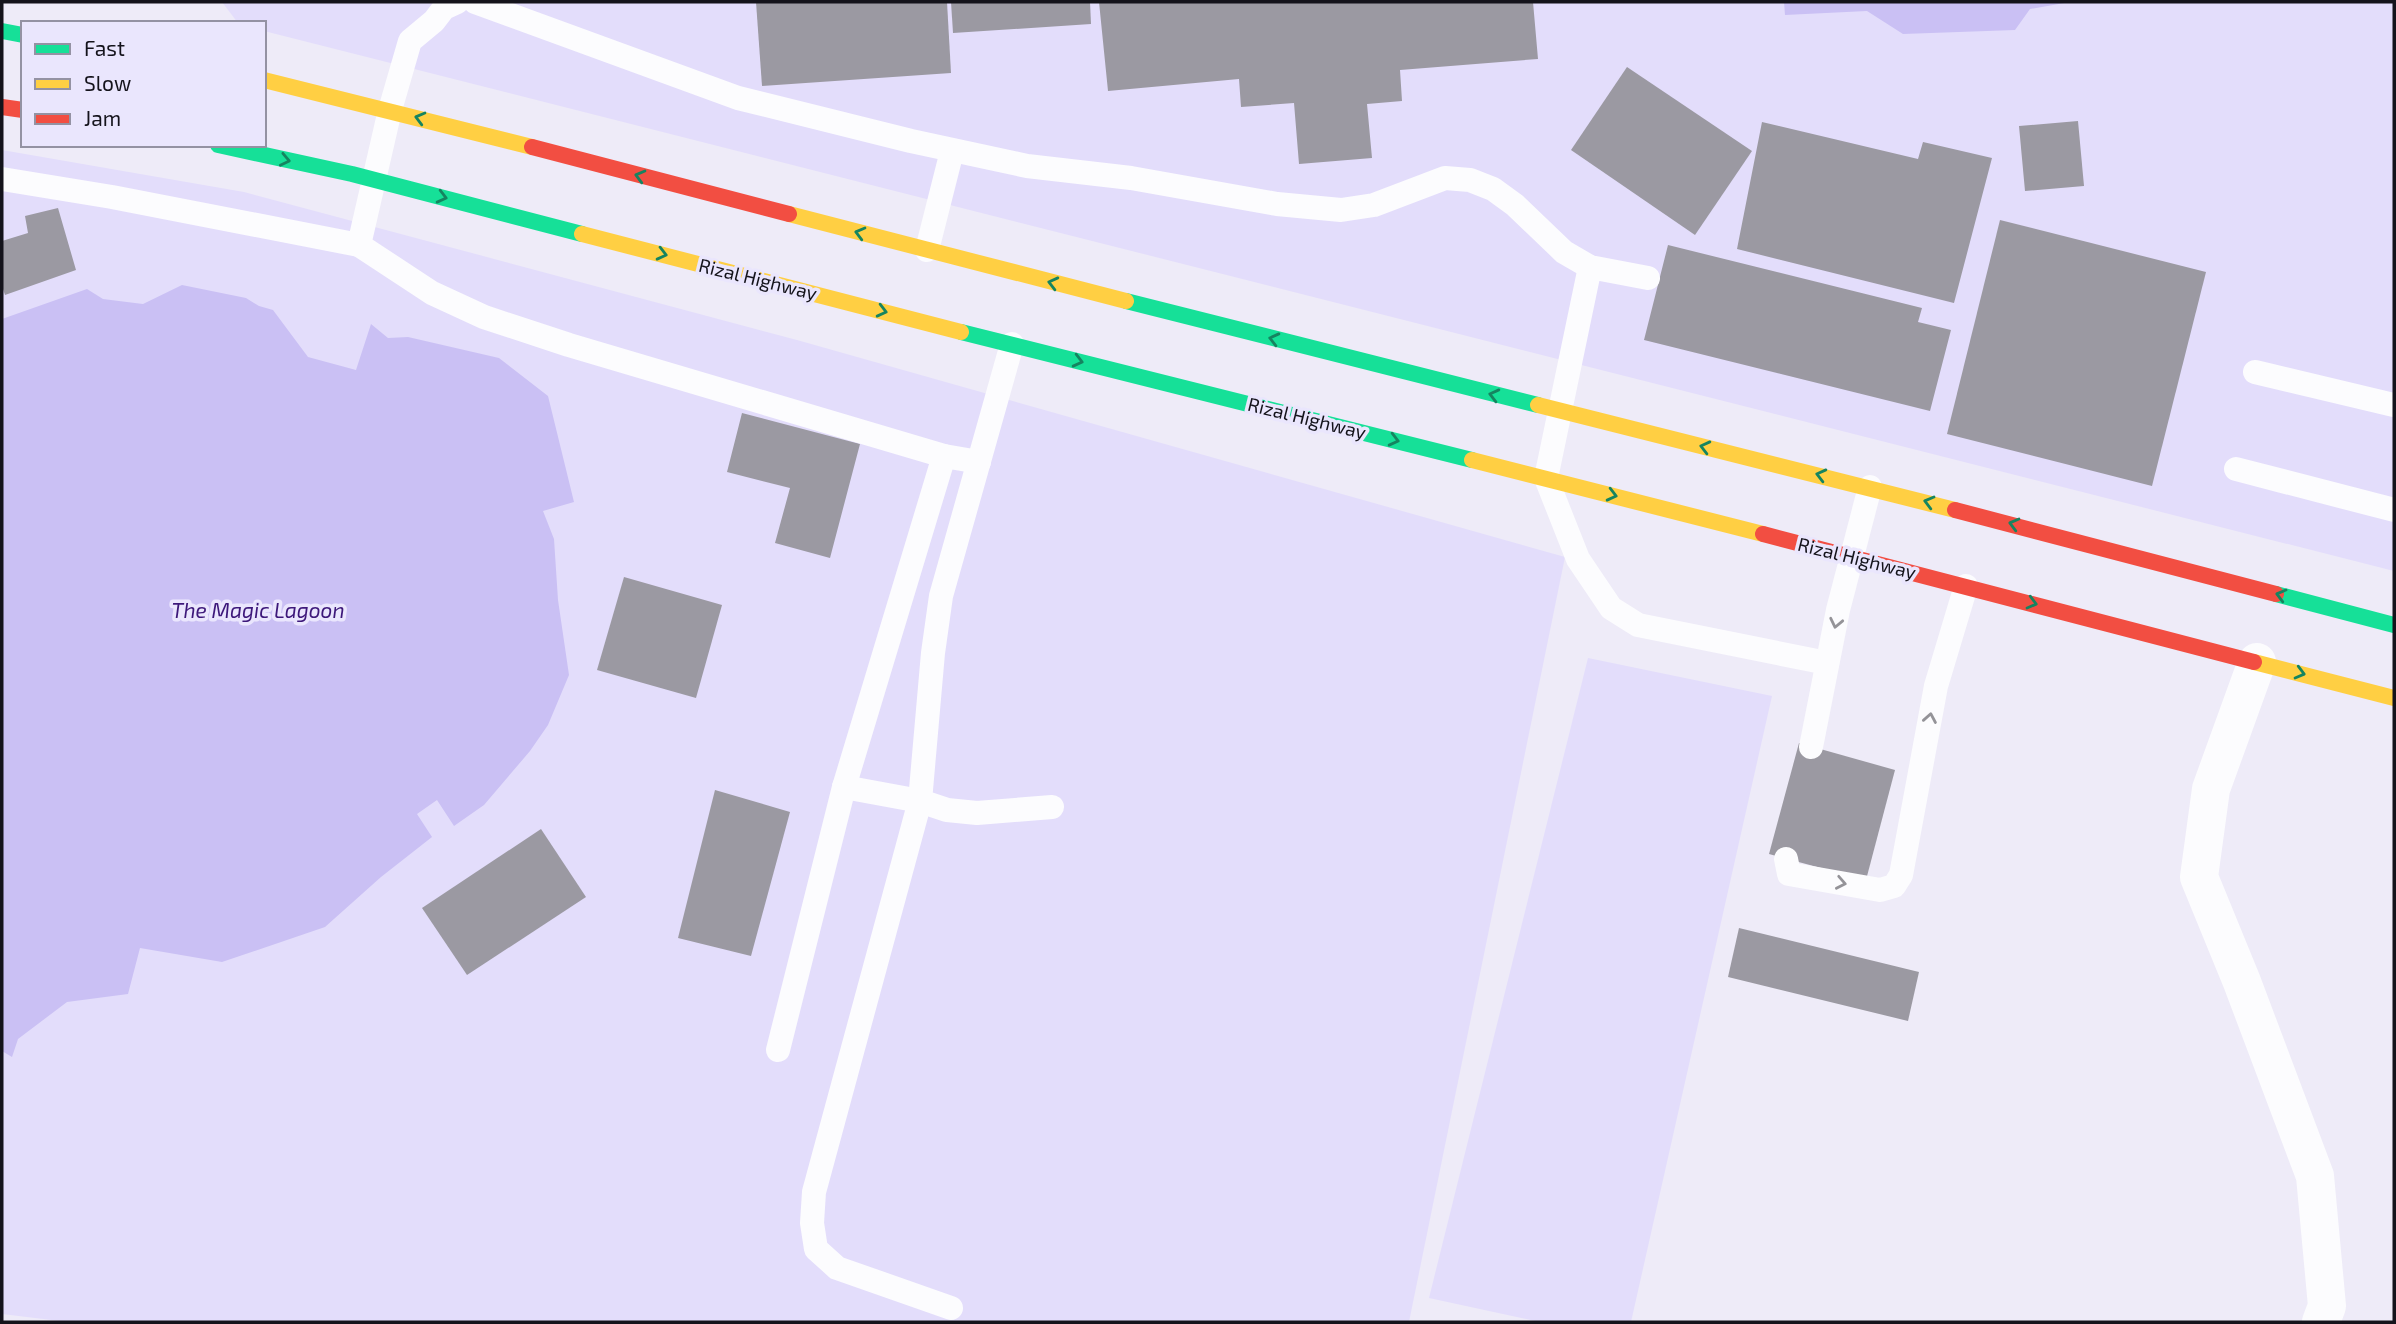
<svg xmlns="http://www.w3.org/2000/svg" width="2396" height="1324" font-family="'Exo 2',sans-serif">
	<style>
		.green { fill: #e3ddfb }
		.water { fill: #cac0f4 }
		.building { fill: #9b99a2 }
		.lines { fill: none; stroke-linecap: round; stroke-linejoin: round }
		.lane { stroke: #fcfcfe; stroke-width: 24 }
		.street { stroke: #fcfcfe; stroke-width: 38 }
		.fast { stroke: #16e098; stroke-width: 16 }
		.slow { stroke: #ffcf43; stroke-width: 16 }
		.jam { stroke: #f24e42; stroke-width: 16 }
		.oneway { stroke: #158460 }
		.oneway2 { stroke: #949398 }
		.labels { text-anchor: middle; stroke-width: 7; stroke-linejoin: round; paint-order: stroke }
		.street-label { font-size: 19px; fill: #14131b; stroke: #eae6fd }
		.water-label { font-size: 21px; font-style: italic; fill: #3d187a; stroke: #eae6fd }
	</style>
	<rect width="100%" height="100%" fill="#eeebf8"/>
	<g class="green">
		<polygon points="222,2 2394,2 2394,571 264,31 264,23 238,23"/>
		<polygon points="2,150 244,192 797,340 1565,557 1409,1322 68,1322 2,1314"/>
		<polygon points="1588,658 1772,696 1631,1322 1540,1322 1429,1298"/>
	</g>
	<g class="water">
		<polygon points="1784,2 2070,2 2030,9 2015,30 1903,34 1867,11 1785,15"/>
		<polygon points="182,285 246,298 259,306 273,310 308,357 356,370 371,324 388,338 408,337 499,358 548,396 574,502 543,511 554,539 558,600 569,675 548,725 530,751 484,805 454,826 437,800 417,814 432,837 381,877 325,927 222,962 140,948 128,994 67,1002 18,1039 12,1057 2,1051 2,319 87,289 103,299 143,304"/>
	</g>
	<g class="building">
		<polygon points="756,2 947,2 951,73 762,86"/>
		<polygon points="951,2 1090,2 1091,24 953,33"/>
		<polygon points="1099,2 1533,2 1538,59 1400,70 1402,101 1367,104 1372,158 1299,164 1294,103 1241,107 1239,79 1108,91"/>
		<polygon points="1627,67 1752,151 1695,235 1571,150"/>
		<polygon points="2078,121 2084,186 2025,191 2019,126"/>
		<polygon points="1762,122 1918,159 1923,142 1992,158 1954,303 1737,249"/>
		<polygon points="58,208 76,270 5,295 2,286 2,241 28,233 25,216"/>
		<polygon points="2000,220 2206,272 2152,486 1947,434"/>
		<polygon points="1668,245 1922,308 1918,322 1951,330 1930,411 1644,340"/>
		<polygon points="742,413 860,444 830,558 775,543 790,488 727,472"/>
		<polygon points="624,577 722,605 696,698 597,670"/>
		<polygon points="1799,743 1895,770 1866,880 1769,854"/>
		<polygon points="715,790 790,812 751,956 678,938"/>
		<polygon points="541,829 586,897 467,975 422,908"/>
		<polygon points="1739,928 1919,972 1908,1021 1728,977"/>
	</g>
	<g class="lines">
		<g class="lane">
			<polyline points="457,2 444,8 434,21 410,41 390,110 359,245 432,293 484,317 569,345 944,456 979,462"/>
			<polyline points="475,2 738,98 911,141 1027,166 1131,178 1277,204 1341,210 1374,205 1445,178 1470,180 1493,189 1515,205 1564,252 1590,267 1648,278"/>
			<polyline points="2,179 112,197 359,245"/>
			<polyline points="927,250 952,151"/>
			<polyline points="1590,267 1546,478 1578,559 1611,608 1638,625 1827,663"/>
			<polyline points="2255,372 2394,405"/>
			<polyline points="2236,469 2394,510"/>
			<polyline points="1811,747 1838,610 1870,487"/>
			<polyline points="844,787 920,801 947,810 977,813 1052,807"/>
			<polyline points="1786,859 1789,874 1880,890 1894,886 1901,875 1936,686 1966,586"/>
			<polyline points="778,1050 844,787 944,456"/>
			<polyline points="951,1308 837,1268 816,1249 812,1223 814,1192 920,801 933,653 941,596 1012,344"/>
		</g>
		<polyline class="street" points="2257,662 2211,789 2199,877 2242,982 2315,1176 2327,1306 2321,1322"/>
		<g class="fast">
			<polyline points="2,31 23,35"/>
			<polyline points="218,145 352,174 582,234"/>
			<polyline points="1126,301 1538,405"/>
			<polyline points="961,332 1472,460"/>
			<polyline points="2276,594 2394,625"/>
		</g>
		<g class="slow">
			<polyline points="264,80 532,147"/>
			<polyline points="789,214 1126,301"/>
			<polyline points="582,234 961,332"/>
			<polyline points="1538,405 1955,510"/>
			<polyline points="1472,460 1763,534"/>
			<polyline points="2254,662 2394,698"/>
		</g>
		<g class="jam">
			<polyline points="2,107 23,110"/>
			<polyline points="532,147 789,214"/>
			<polyline points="1955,510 2276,594"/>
			<polyline points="1763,534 2254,662"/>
		</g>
	</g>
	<defs><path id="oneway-chevron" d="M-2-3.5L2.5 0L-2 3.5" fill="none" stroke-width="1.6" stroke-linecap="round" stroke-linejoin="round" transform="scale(1.75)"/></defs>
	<g class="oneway">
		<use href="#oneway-chevron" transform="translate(420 118) rotate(-165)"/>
		<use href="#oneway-chevron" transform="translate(285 160) rotate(12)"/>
		<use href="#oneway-chevron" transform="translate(640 176) rotate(-165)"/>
		<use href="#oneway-chevron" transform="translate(442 197) rotate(14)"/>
		<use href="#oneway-chevron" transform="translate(860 233) rotate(-165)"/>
		<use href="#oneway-chevron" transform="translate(662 254) rotate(14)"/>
		<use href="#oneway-chevron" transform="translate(1053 283) rotate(-166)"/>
		<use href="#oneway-chevron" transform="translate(882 311) rotate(14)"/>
		<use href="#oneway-chevron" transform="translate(1274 339) rotate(-166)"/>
		<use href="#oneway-chevron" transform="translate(1078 361) rotate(14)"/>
		<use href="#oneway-chevron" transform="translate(1494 395) rotate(-166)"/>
		<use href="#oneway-chevron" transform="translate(1394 440) rotate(14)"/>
		<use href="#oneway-chevron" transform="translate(1705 447) rotate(-166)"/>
		<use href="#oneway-chevron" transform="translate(1821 475) rotate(-166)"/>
		<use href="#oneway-chevron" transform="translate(1612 495) rotate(14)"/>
		<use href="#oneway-chevron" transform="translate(1929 502) rotate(-165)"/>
		<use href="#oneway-chevron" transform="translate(2014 524) rotate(-165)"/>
		<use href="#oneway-chevron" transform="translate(2281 595) rotate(-165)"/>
		<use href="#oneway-chevron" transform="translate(2032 603) rotate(15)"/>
		<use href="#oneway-chevron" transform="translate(2300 673) rotate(15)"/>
	</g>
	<g class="oneway2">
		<use href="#oneway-chevron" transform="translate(1836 623) rotate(102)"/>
		<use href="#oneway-chevron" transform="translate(1930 718) rotate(-80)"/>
		<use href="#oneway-chevron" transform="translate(1841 883) rotate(11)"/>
	</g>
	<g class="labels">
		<g class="street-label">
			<text transform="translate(758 279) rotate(14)" y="7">Rizal Highway</text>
			<text transform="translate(1307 418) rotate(14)" y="7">Rizal Highway</text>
			<text transform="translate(1857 558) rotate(14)" y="7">Rizal Highway</text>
		</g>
		<g class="water-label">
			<text x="258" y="618">The Magic Lagoon</text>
		</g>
	</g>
	<rect width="2396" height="1324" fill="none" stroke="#14131b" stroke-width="7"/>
	<rect x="21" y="21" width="245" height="126" fill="#eae6fd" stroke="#9492a3" stroke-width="2"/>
	<rect x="35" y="44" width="35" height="10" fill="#16e098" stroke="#9492a3" stroke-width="2"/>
	<text x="84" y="56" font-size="21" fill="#14131b">Fast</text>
	<rect x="35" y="79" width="35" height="10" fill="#ffcf43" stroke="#9492a3" stroke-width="2"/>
	<text x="84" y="91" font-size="21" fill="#14131b">Slow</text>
	<rect x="35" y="114" width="35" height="10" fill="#f24e42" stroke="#9492a3" stroke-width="2"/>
	<text x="84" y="126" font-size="21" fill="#14131b">Jam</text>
</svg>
